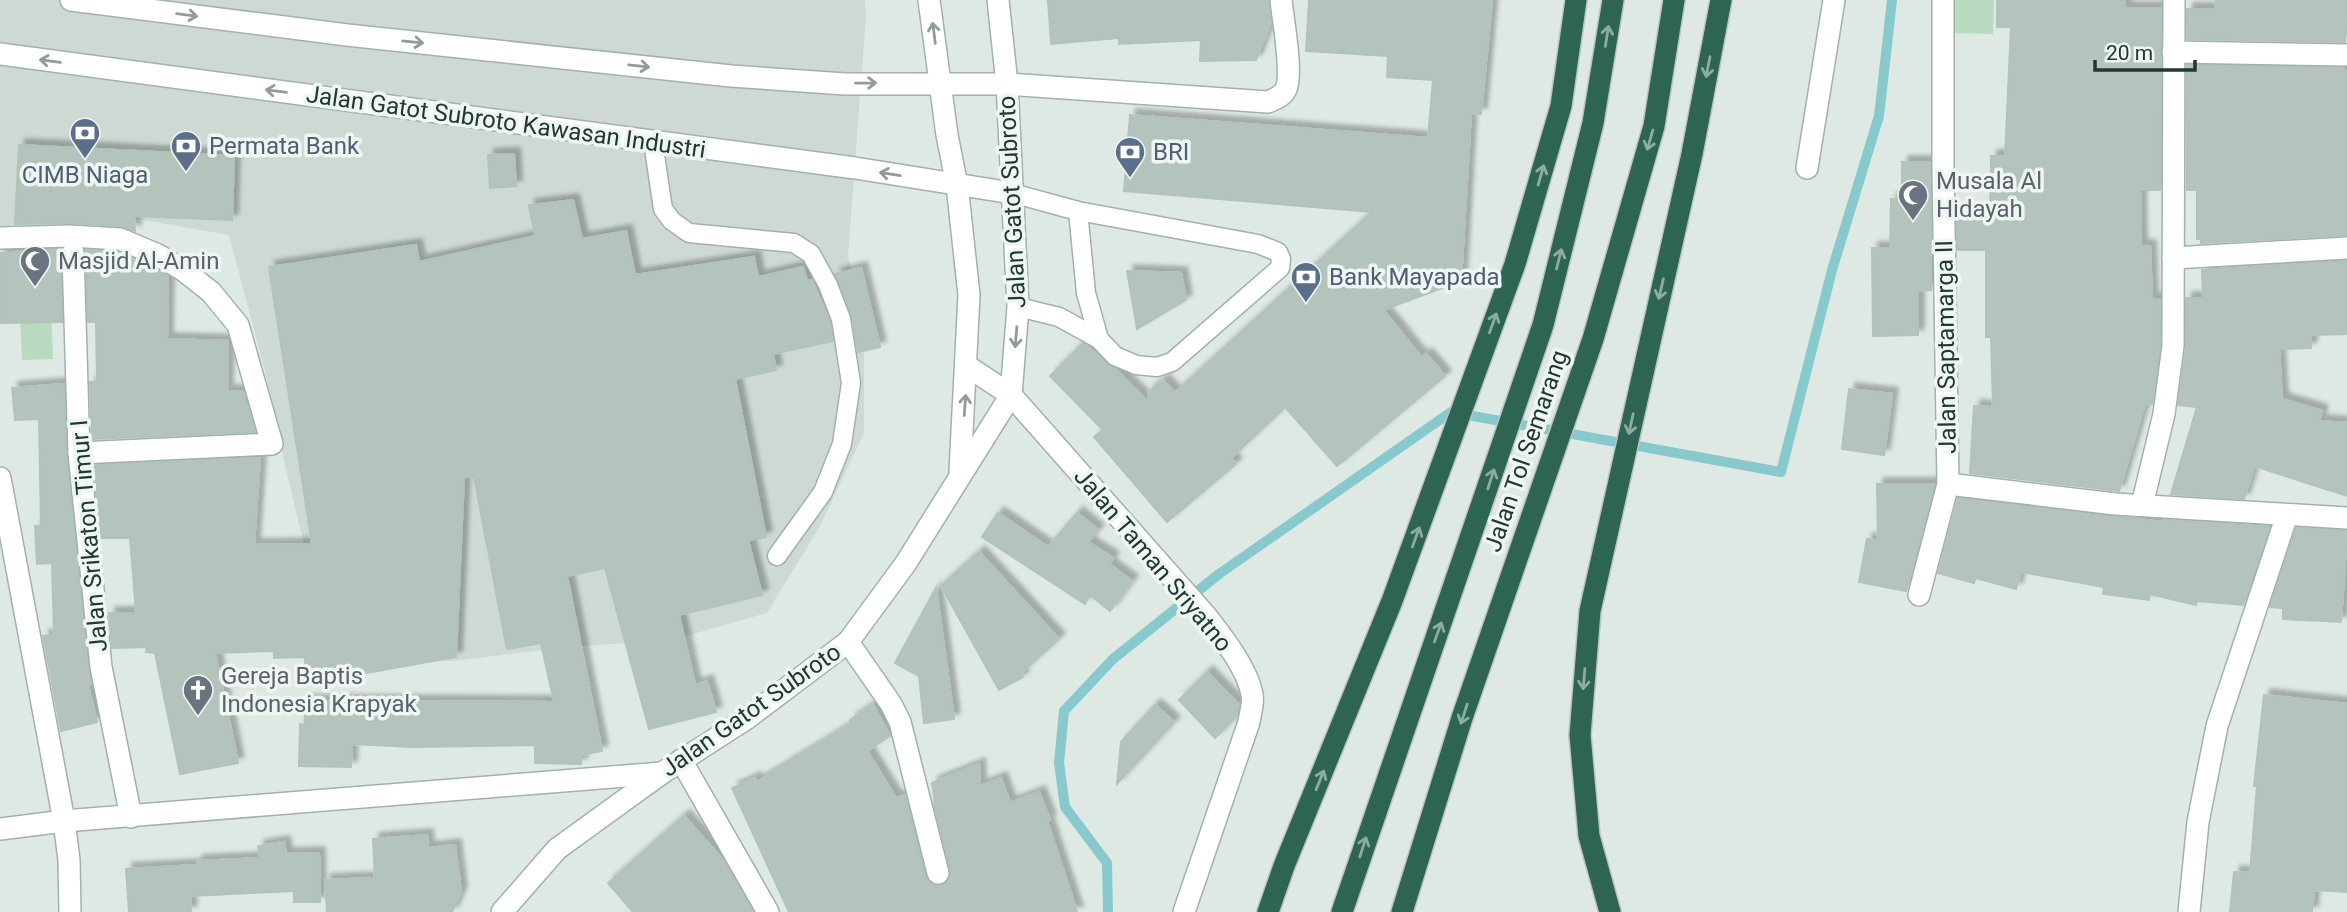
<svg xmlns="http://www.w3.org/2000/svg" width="2347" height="912" font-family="Roboto,sans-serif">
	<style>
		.built { fill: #cdd9d2 }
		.green { fill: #b8dabe }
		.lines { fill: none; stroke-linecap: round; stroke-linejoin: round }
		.stream { stroke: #88c9ce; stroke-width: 10 }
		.building { fill: #b4c4bc; stroke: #b1c3ba; stroke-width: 2; filter: url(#shadow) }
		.service-casing { stroke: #a2b1aa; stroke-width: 21 }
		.minor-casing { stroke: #a2b1aa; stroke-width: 24 }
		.tertiary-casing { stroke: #a2b1aa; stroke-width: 24 }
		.motorway-casing { stroke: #bcc4c1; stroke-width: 24 }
		.service { stroke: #fff; stroke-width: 18 }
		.minor { stroke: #fff; stroke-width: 21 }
		.tertiary { stroke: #fff; stroke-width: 21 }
		.motorway { stroke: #2d6453; stroke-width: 21 }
		.oneway { stroke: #909c98 }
		.oneway2 { stroke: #8eada2 }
		.labels { text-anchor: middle; stroke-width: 7; stroke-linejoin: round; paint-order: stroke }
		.street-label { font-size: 24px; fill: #203930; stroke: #eff6f2 }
		.service-label { font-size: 24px; fill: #4e5e75; stroke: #eff6f2; text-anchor: start }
		.worship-label { font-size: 24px; fill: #5b616d; stroke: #eff6f2; text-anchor: start }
	</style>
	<defs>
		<filter id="shadow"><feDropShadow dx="6" dy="-6" stdDeviation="2" flood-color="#0004"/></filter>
	</defs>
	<rect width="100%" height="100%" fill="#dfe9e4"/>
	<polygon class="built" points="0,0 865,0 866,16 848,256 864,327 864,433 820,526 767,613 672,640 569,647 453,661 327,659 316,594 287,474 265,371 229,235 132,218 0,226"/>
	<g class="green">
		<polygon points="1955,0 1994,0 1993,34 1954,33"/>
		<polygon points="51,311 53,359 22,360 20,312"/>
	</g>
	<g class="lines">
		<polyline class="stream" points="1108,912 1107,863 1065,807 1059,763 1064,711 1113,659 1219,574 1451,412 1781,472 1832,270 1879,116 1892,0"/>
	</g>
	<g class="building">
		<polygon points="1048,0 1268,0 1271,22 1256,60 1200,61 1201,40 1119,44 1119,38 1051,44"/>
		<polygon points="1309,0 1492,0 1481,114 1471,113 1461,281 1383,310 1422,358 1426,354 1445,376 1337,466 1285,407 1231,458 1236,464 1167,522 1094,437 1103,430 1050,376 1083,343 1114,368 1150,404 1148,392 1163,380 1175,393 1372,212 1124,191 1130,115 1428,138 1433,80 1387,77 1388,56 1306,51"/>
		<polygon points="1997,0 2125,0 2125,8 2161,8 2160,190 2140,190 2141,246 2150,246 2152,299 2160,299 2160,345 2152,404 2145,403 2119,491 1970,473 1974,406 1993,407 1991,337 1986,337 1986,250 1957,250 1957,215 1990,216 1991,156 2005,156 2011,27 1997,27"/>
		<polygon points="2216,0 2346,0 2345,42 2187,39 2187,9 2215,9"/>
		<polygon points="2187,65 2344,68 2344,71 2347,71 2347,235 2201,243 2201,239 2197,239 2197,190 2187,190"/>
		<polygon points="19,145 234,156 232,220 134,216 135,231 121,226 71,223 15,224"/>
		<polygon points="514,154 516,186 490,188 488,155"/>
		<polygon points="1902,162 1930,162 1931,290 1918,291 1918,335 1873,336 1872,248 1890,248 1891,199 1902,199"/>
		<polygon points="573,200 582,239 626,231 635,275 754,257 758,277 803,267 807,281 812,280 830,322 833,341 773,354 776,370 735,379 766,537 748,540 762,595 679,615 695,685 707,681 716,712 649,729 605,568 567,576 602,751 581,755 581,764 535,763 535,745 412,747 352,744 351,767 299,766 300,724 305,725 305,701 554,702 541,643 507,649 474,477 464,477 456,657 305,684 305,657 274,658 274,651 215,653 238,763 180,774 155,653 146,652 147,647 112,648 109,613 136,613 130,538 101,538 93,465 260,458 254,545 312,544 269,267 416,245 419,262 535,236 529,205"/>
		<polygon points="61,249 62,322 0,323 0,253"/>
		<polygon points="85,250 117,252 136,260 137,267 153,268 168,276 167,339 228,341 227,391 243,392 255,432 92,439 90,382 97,382 96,322 88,322"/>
		<polygon points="2347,261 2347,334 2311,335 2311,348 2279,349 2282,399 2322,411 2319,421 2347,423 2347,496 2254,466 2244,499 2171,494 2197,407 2178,405 2186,348 2186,298 2203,298 2202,270"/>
		<polygon points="861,268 880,347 858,352 852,315 835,274"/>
		<polygon points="1127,271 1181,273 1186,300 1137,329"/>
		<polygon points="64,384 66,454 91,684 88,685 97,722 61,731 43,636 54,635 52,563 37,564 35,526 41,526 39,419 15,420 12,388"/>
		<polygon points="1849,389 1892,394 1884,455 1842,449"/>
		<polygon points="1877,484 1935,484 1906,591 1859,582 1867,539 1878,541"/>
		<polygon points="1958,498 2163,522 2164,520 2269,527 2243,605 2197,601 2196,605 2150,594 2149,600 2103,594 2104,587 2021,572 2016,589 1976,578 1974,583 1938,573"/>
		<polygon points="998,513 1048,547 1077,513 1098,530 1088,542 1113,558 1109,564 1132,581 1110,611 1090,595 1085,604 982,537"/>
		<polygon points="2296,528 2347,531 2341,622 2283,619 2283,608 2270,607"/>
		<polygon points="979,552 1059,639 1021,673 1023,677 999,690 941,586"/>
		<polygon points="936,588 954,719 924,723 919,676 895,663"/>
		<polygon points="1207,672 1239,705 1236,717 1215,738 1179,700"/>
		<polygon points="2264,695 2347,704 2347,892 2314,890 2312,912 2230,912 2234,872 2250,873 2257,786 2254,786"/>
		<polygon points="873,705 890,736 867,751 896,798 905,795 925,876 929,883 942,885 951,876 934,803 935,805 932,783 979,764 980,786 1001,778 1010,803 1039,792 1050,820 1047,821 1077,912 789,912 732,788 755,778 757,782 852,724 850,720"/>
		<polygon points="1155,705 1174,722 1117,784 1121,742"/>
		<polygon points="684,816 723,860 753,912 633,912 608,883"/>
		<polygon points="427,835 428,848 455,845 461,892 452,912 327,912 325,880 375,878 373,839"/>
		<polygon points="284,842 286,854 319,853 320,902 294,902 294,891 190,896 191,912 129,912 126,869 197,865 197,861 260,858 258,846"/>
	</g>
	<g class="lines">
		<g class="service-casing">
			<g id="service">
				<polyline points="653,142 663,209 672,221 689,233 794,243 811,254 828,285 841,319 851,383 842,444 823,492 777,556"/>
				<polyline points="1012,193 1078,211 1258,244 1278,252 1281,259 1280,268 1172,362 1157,367 1136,365 1115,356 1099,339 1086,293 1078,211"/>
				<polyline points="1018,307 1059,317 1099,339"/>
			</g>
		</g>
		<g class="minor-casing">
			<g id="minor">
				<polyline points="2173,52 2347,55"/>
				<path d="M 1007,84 L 1268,102 C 1275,99 1282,97 1286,89 C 1293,73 1283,20 1281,0"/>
				<polyline points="1807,168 1834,0"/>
				<polyline points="0,238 70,236 120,239 158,255 183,270 211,292 238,325 272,444 79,453"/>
				<polyline points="73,253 79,453 101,667 131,817"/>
				<polyline points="2173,258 2347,248"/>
				<path d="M 967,366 L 1011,395 L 1207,617 C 1223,638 1247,668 1252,694 C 1254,703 1250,714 1249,722 L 1184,912"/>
				<polyline points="0,478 64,821 69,860 70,912"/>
				<polyline points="1948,484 2115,504 2347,518"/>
				<polyline points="2142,505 2164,414 2173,346 2174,0"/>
				<polyline points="1919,595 1948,484 1943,166 1943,0"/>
				<polyline points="848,642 891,704 900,722 938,873"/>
				<polyline points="681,760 768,912"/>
				<polyline points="0,829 64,821 662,773"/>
				<polyline points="2189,912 2198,822 2217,726 2287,515"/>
			</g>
		</g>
		<g class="tertiary-casing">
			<g id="tertiary">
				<polyline points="71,0 347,35 731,76 845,84 1007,84"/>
				<polyline points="929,0 947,135 957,185 969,295 960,471"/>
				<polyline points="0,54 855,168 1012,193"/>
				<polyline points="502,912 557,849 662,773 746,719 848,642 906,563 1011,395 1018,307 1007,84 998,0"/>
			</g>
		</g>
		<g class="motorway-casing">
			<g id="motorway">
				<polyline points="1268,912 1284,866 1392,601 1515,264 1561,106 1576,0"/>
				<polyline points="1342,912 1543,325 1593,123 1613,0"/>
				<polyline points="1402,912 1462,718 1593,339 1654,126 1674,0"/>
				<polyline points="1610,912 1589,836 1580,735 1590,611 1692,154 1721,0"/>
			</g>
		</g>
		<use href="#service" class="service"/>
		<use href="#minor" class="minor"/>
		<use href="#tertiary" class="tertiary"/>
		<use href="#motorway" class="motorway"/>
	</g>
	<defs><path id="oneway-shaft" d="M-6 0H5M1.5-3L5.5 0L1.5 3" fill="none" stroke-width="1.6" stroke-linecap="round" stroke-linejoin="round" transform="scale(1.75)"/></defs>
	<g class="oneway">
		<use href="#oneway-shaft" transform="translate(187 15) rotate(7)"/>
		<use href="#oneway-shaft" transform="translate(934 33) rotate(-97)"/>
		<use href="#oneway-shaft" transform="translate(413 42) rotate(6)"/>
		<use href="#oneway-shaft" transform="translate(50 61) rotate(-172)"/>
		<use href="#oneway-shaft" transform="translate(639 66) rotate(6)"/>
		<use href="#oneway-shaft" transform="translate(866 83) rotate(-1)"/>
		<use href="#oneway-shaft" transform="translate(276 91) rotate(-172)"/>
		<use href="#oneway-shaft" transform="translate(890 174) rotate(-171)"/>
		<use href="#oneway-shaft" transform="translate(1016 337) rotate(95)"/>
		<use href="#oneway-shaft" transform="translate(965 405) rotate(-86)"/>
	</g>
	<g class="oneway2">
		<use href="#oneway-shaft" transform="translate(1607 36) rotate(-81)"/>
		<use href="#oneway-shaft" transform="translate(1708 67) rotate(101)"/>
		<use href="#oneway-shaft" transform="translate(1650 140) rotate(106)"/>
		<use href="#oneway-shaft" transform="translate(1541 175) rotate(-74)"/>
		<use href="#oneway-shaft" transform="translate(1559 259) rotate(-76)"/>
		<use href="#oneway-shaft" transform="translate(1661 289) rotate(103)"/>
		<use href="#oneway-shaft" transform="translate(1493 323) rotate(-70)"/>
		<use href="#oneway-shaft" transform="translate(1631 424) rotate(102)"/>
		<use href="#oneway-shaft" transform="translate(1491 479) rotate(-72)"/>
		<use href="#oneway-shaft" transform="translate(1416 537) rotate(-70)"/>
		<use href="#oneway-shaft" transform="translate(1438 632) rotate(-70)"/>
		<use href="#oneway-shaft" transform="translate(1584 679) rotate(95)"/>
		<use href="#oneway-shaft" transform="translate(1464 714) rotate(108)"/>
		<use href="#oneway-shaft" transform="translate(1320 780) rotate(-68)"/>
		<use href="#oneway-shaft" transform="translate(1363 847) rotate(-72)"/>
	</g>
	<defs>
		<g id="bank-pin" transform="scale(1.575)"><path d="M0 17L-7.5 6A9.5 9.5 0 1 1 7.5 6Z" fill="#5c6f8a" stroke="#eff6f2"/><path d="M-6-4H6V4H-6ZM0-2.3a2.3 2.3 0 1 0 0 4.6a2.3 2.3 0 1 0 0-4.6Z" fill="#fff"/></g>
		<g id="mosque-pin" transform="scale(1.575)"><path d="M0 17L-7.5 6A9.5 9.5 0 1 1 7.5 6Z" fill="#6b7280" stroke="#eff6f2"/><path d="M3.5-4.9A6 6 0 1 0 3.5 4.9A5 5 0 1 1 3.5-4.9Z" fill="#fff"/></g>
		<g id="church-pin" transform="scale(1.575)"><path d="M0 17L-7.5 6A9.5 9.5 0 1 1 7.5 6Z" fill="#6b7280" stroke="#eff6f2"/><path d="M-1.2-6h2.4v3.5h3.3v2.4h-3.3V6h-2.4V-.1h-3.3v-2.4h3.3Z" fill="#fff"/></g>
	</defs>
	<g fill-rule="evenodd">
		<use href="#bank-pin" x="85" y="133"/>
		<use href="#bank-pin" x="186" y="146"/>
		<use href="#bank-pin" x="1130" y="152"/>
		<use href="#mosque-pin" x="1913" y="195"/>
		<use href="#mosque-pin" x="35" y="261"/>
		<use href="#bank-pin" x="1306" y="277"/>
		<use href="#church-pin" x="198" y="690"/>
	</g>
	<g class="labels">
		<g class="street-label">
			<text transform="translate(506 122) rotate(8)" y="8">Jalan Gatot Subroto Kawasan Industri</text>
			<text transform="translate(1012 202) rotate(-93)" y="8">Jalan Gatot Subroto</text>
			<text transform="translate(1946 347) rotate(-91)" y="8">Jalan Saptamarga II</text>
			<text transform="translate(1526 451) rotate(-71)" y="8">Jalan Tol Semarang</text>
			<text transform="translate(89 536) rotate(-95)" y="8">Jalan Srikaton Timur I</text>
			<text transform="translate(1153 560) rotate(50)" y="8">Jalan Taman Sriyatno</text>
			<text transform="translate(751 710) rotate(-35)" y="8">Jalan Gatot Subroto</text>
		</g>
		<g class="service-label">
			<text x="209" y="154">Permata Bank</text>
			<text x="1153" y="160">BRI</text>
			<text x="85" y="183" text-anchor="middle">CIMB Niaga</text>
			<text x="1329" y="285">Bank Mayapada</text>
		</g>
		<g class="worship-label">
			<text x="1936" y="189">Musala Al<tspan x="1936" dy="28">Hidayah</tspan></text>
			<text x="58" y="269">Masjid Al-Amin</text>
			<text x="221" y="684">Gereja Baptis<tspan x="221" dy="28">Indonesia Krapyak</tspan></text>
		</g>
	</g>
	<path d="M2095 60v10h100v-10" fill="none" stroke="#203930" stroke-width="3.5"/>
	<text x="2106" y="60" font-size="21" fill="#203930" stroke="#eff6f2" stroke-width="5" paint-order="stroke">20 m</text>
</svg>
